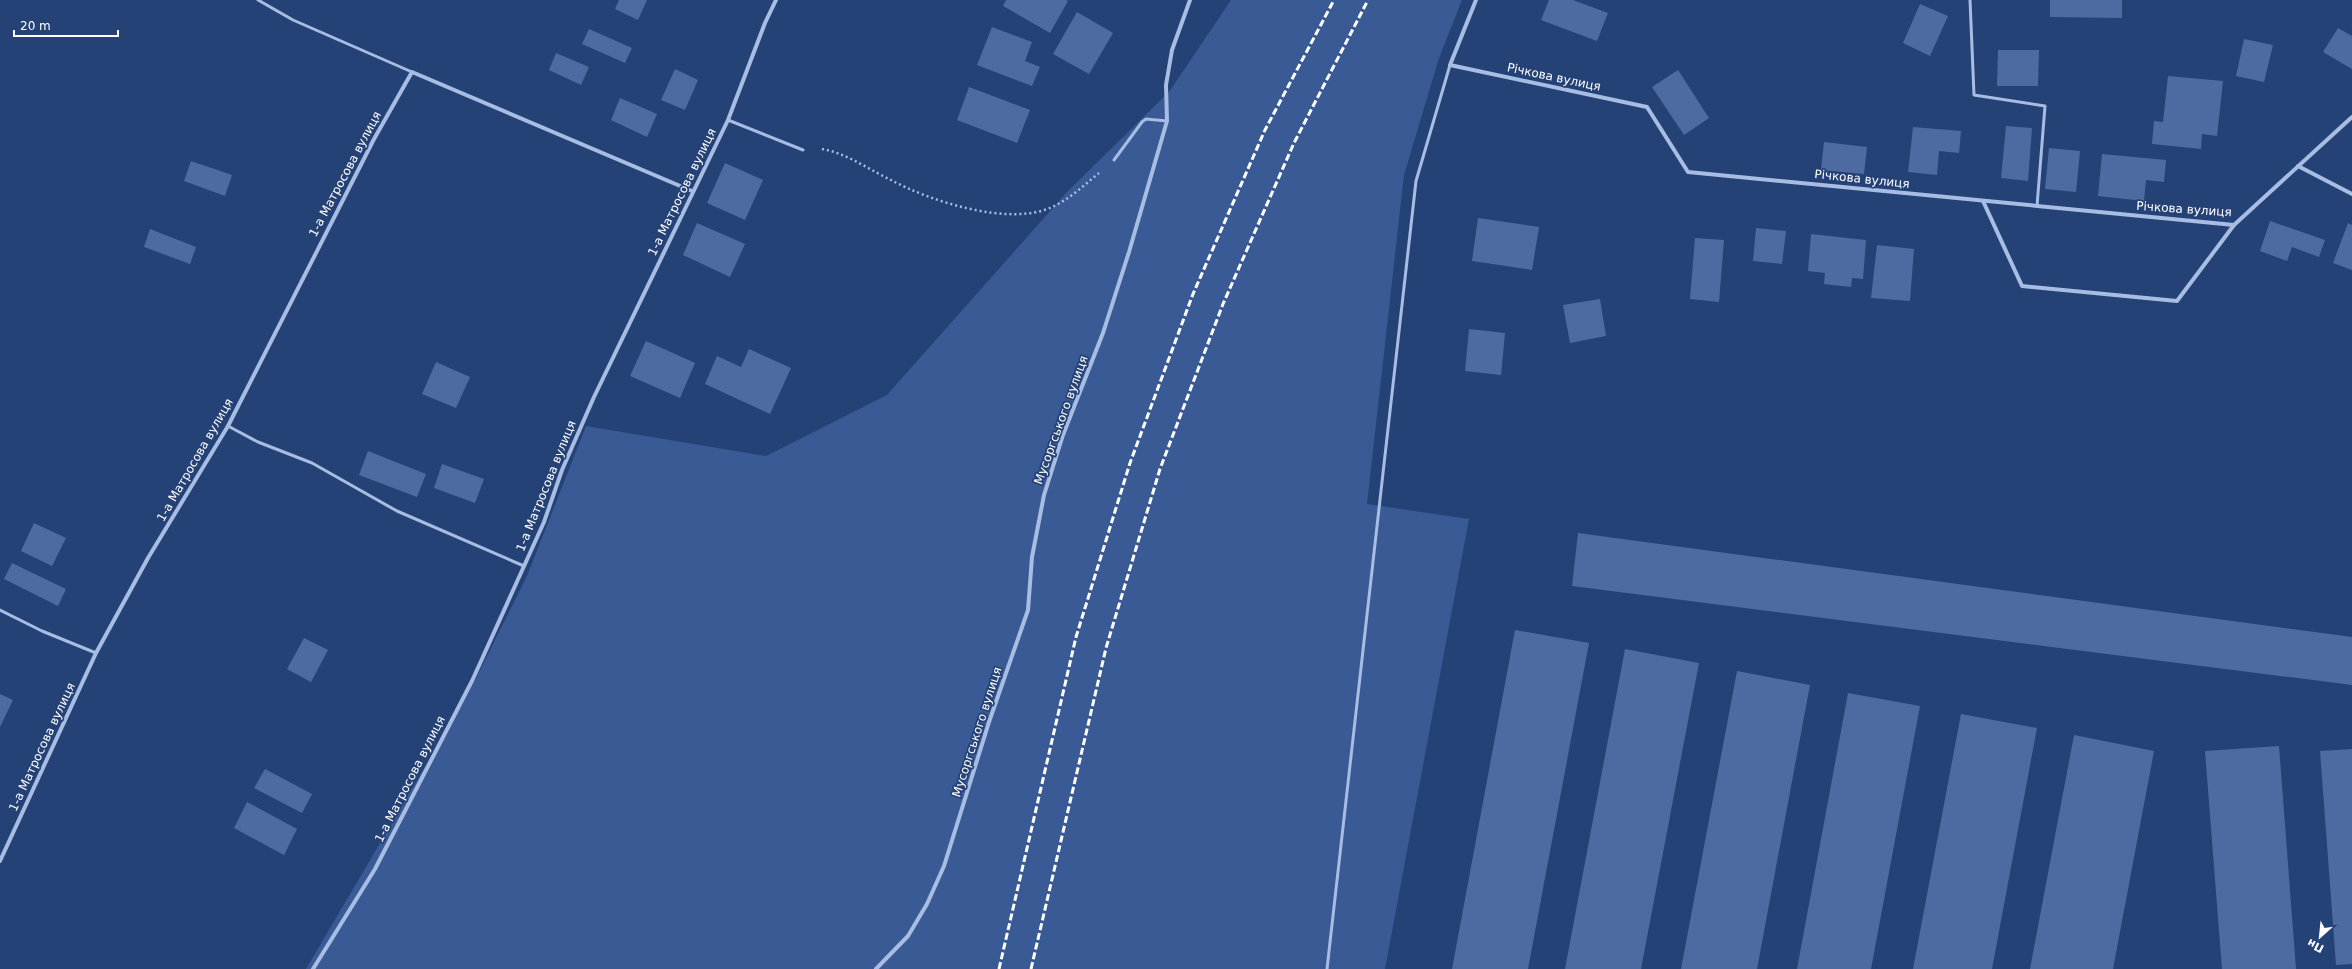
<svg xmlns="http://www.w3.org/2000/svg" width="2352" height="969" font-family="'DejaVu Sans',sans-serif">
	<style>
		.green { fill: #395a94 }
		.building { fill: #4e6ba1 }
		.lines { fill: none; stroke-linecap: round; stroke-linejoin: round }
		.path { stroke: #a7bde3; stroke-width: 2.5; stroke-dasharray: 2 3; stroke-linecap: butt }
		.service { stroke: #a7bde3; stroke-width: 3 }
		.minor { stroke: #a7bde3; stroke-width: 4 }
		.rail { stroke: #fff; stroke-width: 3; stroke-dasharray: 7 3; stroke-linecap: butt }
		.labels { text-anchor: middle; stroke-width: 3.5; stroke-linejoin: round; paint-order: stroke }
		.street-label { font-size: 12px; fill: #fff; stroke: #254277 }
	</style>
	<rect width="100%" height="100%" fill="#254277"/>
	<polygon class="green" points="1231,0 1462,0 1439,58 1404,175 1367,504 1469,519 1385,969 306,969 470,690 527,576 586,426 766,456 887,395 1068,191 1169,92"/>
	<g class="building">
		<polygon points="619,0 647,0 638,20 615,9"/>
		<polygon points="1006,0 1066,0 1068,1 1050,33 1003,6"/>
		<polygon points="1549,0 1573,0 1608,13 1597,41 1541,20"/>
		<polygon points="2050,0 2122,0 2122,18 2050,17"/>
		<polygon points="1920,4 1948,16 1930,56 1903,43"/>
		<polygon points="1077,12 1113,33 1089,74 1053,54"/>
		<polygon points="992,27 1032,42 1025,61 1040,67 1032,86 977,65"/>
		<polygon points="2338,28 2352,36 2352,69 2323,52"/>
		<polygon points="589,29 632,48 625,63 582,44"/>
		<polygon points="2244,39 2273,45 2264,82 2236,76"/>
		<polygon points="1998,50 2039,50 2038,86 1997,86"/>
		<polygon points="556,53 589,67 581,85 549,70"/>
		<polygon points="675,69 698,80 685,110 661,100"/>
		<polygon points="1678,70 1709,118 1684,135 1652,87"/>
		<polygon points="2168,76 2223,81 2217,136 2202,134 2201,149 2152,144 2154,121 2163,122"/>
		<polygon points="969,87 1030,110 1017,143 957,120"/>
		<polygon points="620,98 657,114 647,137 611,120"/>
		<polygon points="2006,126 2032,128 2028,181 2001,178"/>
		<polygon points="1913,127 1961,131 1959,153 1939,151 1937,175 1908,172"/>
		<polygon points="1824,142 1867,147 1864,174 1821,170"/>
		<polygon points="2049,148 2080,151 2076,192 2045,189"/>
		<polygon points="2102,154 2166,160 2164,182 2146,180 2144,201 2098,196"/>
		<polygon points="191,161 232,175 225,196 184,181"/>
		<polygon points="725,163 763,180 745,220 707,203"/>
		<polygon points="1478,218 1539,227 1532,270 1472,261"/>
		<polygon points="2270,221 2325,240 2319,257 2292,247 2287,261 2260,251"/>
		<polygon points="697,223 745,244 730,277 683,255"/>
		<polygon points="2348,223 2352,225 2352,270 2333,263"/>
		<polygon points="1756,228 1786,231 1782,264 1753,261"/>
		<polygon points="150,229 196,247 190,264 144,247"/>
		<polygon points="1811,234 1866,240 1863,279 1852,278 1851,287 1824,284 1825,273 1808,271"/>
		<polygon points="1695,238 1724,240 1719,302 1690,299"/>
		<polygon points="1877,245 1914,249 1910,301 1871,298"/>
		<polygon points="1600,299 1606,336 1570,343 1563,305"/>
		<polygon points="1469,329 1505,333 1501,375 1465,371"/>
		<polygon points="646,341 695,363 680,398 630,376"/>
		<polygon points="749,349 791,368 770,414 705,384 717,356 741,367"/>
		<polygon points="436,362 470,377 456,408 422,394"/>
		<polygon points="368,451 426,474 417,497 359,475"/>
		<polygon points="442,464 484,479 475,503 434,488"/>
		<polygon points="34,523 66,538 52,566 21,551"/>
		<polygon points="1578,533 2352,637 2352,685 1572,586"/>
		<polygon points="12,563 66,589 58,606 4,579"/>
		<polygon points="1515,630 1589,643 1528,969 1452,969"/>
		<polygon points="304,638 328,650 311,682 287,669"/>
		<polygon points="1625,649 1699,663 1641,969 1565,969"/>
		<polygon points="1737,671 1810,685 1757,969 1681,969"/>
		<polygon points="1848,693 1920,706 1871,969 1797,969"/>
		<polygon points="0,694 13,700 0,727"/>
		<polygon points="1961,714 2037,728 1992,969 1913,969"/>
		<polygon points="2074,735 2154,751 2113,969 2030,969"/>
		<polygon points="2279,746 2296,969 2222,969 2205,751"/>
		<polygon points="2352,749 2352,964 2336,965 2320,751"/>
		<polygon points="265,769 312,794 302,813 254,788"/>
		<polygon points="247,802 297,829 284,855 234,828"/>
	</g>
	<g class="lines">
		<path class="path" d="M 822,149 C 846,153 868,169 891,180 C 930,201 1009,227 1052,207 C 1070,199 1084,185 1099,173"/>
		<g class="service">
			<polyline points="258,0 293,20 412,72"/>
			<polyline points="1970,0 1974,95 2045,106 2037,206"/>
			<polyline points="728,120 803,150"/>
			<polyline points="1114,160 1142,122 1146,119 1167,121"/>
			<polyline points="228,426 258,442 312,463 397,511 524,566"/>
			<polyline points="0,610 42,631 96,653"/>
			<polyline points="1327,969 1416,181 1450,65"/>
		</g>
		<g class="minor">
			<polyline points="1476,0 1450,65 1647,107 1688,172 2234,225"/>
			<polyline points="2298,166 2352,194"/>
			<polyline points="1983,201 2022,286 2177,301 2234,225 2352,117"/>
			<polyline points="0,861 96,653 148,558 228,426 374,139 412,72 692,191"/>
			<polyline points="313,969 375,869 472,681 544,522 562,470 594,397 728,120 765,23 776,0"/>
			<polyline points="876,969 908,936 927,904 944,866 989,722 1028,610 1032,557 1044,495 1063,435 1103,333 1129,252 1167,121 1166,85 1172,50 1190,0"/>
		</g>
		<g class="rail">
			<polyline points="999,969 1076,637 1130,463 1193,294 1265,130 1334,0"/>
			<polyline points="1031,969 1106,648 1160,469 1223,304 1294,143 1368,0"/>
		</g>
	</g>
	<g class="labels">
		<g class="street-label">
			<text transform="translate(1554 77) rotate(12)" y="4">Річкова вулиця</text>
			<text transform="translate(345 174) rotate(-62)" y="4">1-а Матросова вулиця</text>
			<text transform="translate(1862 179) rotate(6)" y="4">Річкова вулиця</text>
			<text transform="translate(682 192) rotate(-64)" y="4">1-а Матросова вулиця</text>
			<text transform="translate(2184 209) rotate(4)" y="4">Річкова вулиця</text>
			<text transform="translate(1061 420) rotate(-70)" y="4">Мусоргського вулиця</text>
			<text transform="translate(195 460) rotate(-60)" y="4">1-а Матросова вулиця</text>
			<text transform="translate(546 486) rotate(-68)" y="4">1-а Матросова вулиця</text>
			<text transform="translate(977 732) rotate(-72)" y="4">Мусоргського вулиця</text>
			<text transform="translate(42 747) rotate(-65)" y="4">1-а Матросова вулиця</text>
			<text transform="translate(410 779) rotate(-63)" y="4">1-а Матросова вулиця</text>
		</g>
	</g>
	<g transform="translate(2320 937) rotate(207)" stroke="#254277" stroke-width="3" paint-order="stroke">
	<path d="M0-3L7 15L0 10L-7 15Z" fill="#ffffff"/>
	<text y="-6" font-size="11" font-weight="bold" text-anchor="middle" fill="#ffffff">Пн</text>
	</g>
	<path d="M14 30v6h104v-6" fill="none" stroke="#ffffff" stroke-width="2"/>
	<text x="20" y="30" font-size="12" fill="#ffffff" stroke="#254277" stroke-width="3" paint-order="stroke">20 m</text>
</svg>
